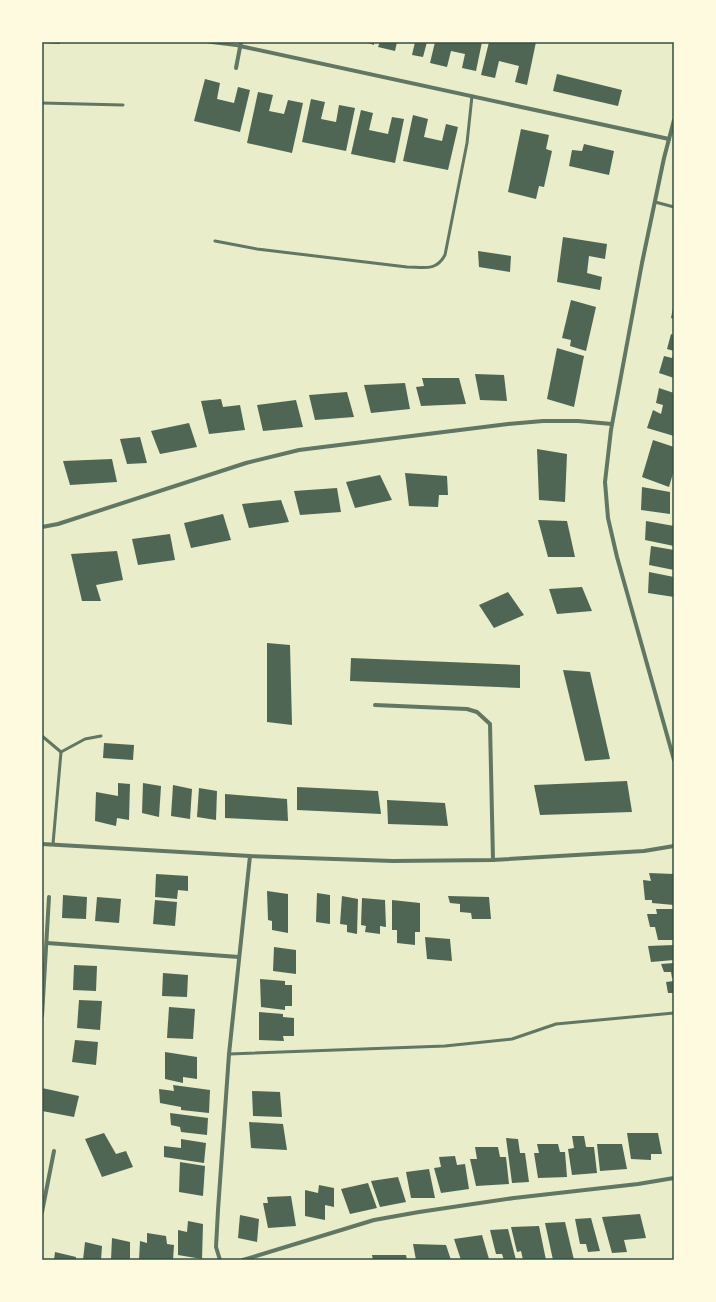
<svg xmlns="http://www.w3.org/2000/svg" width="716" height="1302" font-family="Mulish,sans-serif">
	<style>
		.building { fill: #4f6655 }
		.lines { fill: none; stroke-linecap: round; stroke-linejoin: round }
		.service { stroke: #617663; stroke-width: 3 }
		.minor { stroke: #617663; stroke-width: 4 }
		.neatline { fill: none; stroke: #344e41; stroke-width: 1.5 }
	</style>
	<rect width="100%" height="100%" fill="#e9edc9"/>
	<g class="building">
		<polygon points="45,42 60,42 60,44 45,43"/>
		<polygon points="365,42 374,42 374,45"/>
		<polygon points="380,42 397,42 395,51 378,47"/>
		<polygon points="415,42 427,42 423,57 412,55"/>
		<polygon points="435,42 482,42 476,71 462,68 465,54 451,51 447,67 430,63"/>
		<polygon points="489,42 536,42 527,85 515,82 519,66 499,61 495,78 481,75"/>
		<polygon points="557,74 622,90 618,106 553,91"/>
		<polygon points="205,79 220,83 217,99 234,103 238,87 250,90 240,132 194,121"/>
		<polygon points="258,92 273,95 269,111 284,114 288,100 303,103 292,153 247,143"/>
		<polygon points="311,99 325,102 321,119 336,122 339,105 355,108 346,151 302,142"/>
		<polygon points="361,110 373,113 369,130 388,134 392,117 404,119 395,163 351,154"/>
		<polygon points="413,115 428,119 424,137 442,141 446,124 458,127 448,170 403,161"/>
		<polygon points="521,129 549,135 546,149 552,151 544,187 539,186 536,199 508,192"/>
		<polygon points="584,144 614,151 609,175 569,166 572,150 582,151"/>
		<polygon points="563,237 607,244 605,259 589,256 587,273 602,277 600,290 557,282"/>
		<polygon points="478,251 511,256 510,272 479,267"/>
		<polygon points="571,300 596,307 586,351 570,346 571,340 562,338"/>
		<polygon points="673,308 674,308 674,319 671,318"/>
		<polygon points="671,334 674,335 674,351 667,349"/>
		<polygon points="557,348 584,356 574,407 547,399"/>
		<polygon points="674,352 674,378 659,373 664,356 672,358"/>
		<polygon points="475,374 504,375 507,401 480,400"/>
		<polygon points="422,378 459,378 466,404 421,406 416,387 424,386"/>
		<polygon points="405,383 410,409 371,413 364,385"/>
		<polygon points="659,388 674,393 674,436 647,428 653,410 661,414 663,405 656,403"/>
		<polygon points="347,392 354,417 315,420 309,395"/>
		<polygon points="221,399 223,407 240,405 245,430 209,434 201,401"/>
		<polygon points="296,400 303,427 263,431 257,405"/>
		<polygon points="189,423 197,447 160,454 151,431"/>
		<polygon points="140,437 147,463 127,464 120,439"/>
		<polygon points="653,440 674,447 674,470 669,487 642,477"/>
		<polygon points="537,449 567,454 565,502 539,500"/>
		<polygon points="112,459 117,482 70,485 63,461"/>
		<polygon points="405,473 447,476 448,495 439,495 438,507 409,506"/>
		<polygon points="380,475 392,500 355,508 346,482"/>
		<polygon points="642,487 670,492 670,514 641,510"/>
		<polygon points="337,488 341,512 300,515 294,491"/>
		<polygon points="281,500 289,522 249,528 242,504"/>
		<polygon points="223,514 231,540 191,548 184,523"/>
		<polygon points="538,520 567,521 575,557 548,557"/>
		<polygon points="646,521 674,526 674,546 645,540"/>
		<polygon points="170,534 175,560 138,565 132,539"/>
		<polygon points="651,546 674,550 674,570 649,565"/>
		<polygon points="117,551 123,580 96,585 101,601 82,601 71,554"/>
		<polygon points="649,572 674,577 674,597 648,593"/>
		<polygon points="582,587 592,611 557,614 549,589"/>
		<polygon points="508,592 524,615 494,628 479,605"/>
		<polygon points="267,643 290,645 292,725 267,722"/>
		<polygon points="351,658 520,665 520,688 350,681"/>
		<polygon points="563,670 590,672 610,759 585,761"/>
		<polygon points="104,743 134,745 133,760 103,758"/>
		<polygon points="627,781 632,812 540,815 534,785"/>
		<polygon points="118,783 130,784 129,820 117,818 116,826 95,821 96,792 118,796"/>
		<polygon points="143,783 161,786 159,817 142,813"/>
		<polygon points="173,785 192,789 190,819 171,816"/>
		<polygon points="297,787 378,791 381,814 297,810"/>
		<polygon points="199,788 217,791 216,820 197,817"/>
		<polygon points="225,794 287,799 288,821 225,818"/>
		<polygon points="387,800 445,803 448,826 388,824"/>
		<polygon points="649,873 674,874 674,905 652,903 652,900 645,900 643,880 651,881"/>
		<polygon points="156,874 188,876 188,891 178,890 177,899 155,897"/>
		<polygon points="267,891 288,894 288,933 272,930 272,921 268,920"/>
		<polygon points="317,893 330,895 330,924 316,922"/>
		<polygon points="63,895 87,897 86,919 62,918"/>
		<polygon points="342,896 358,899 357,934 347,932 347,925 340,924"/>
		<polygon points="448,896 489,897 491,919 472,919 471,913 460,912 460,904 450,903"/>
		<polygon points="97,897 121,899 119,923 95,921"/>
		<polygon points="362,898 385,900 386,927 380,926 380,934 365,932 366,926 361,925"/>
		<polygon points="155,900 177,902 175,926 153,924"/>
		<polygon points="392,900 420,903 420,932 415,932 415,945 397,943 397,930 392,930"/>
		<polygon points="656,909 674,909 674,940 658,940 655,927 650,927 647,914 657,914"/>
		<polygon points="425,937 450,939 452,961 427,959"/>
		<polygon points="674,945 674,960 651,962 648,946"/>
		<polygon points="274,947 296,950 296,974 273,971"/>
		<polygon points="674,963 674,978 672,978 671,972 664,972 661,964"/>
		<polygon points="74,965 97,966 96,991 73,990"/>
		<polygon points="163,973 188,975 187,997 162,996"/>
		<polygon points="260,979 285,981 285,985 292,985 292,1006 285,1006 285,1010 261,1007"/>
		<polygon points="674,981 674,993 668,993 666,982"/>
		<polygon points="79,1000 102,1001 100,1030 77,1028"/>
		<polygon points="169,1007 195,1009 193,1039 167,1038"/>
		<polygon points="259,1012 283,1014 283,1017 294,1018 294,1036 283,1036 284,1041 259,1040"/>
		<polygon points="75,1040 98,1042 96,1065 72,1062"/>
		<polygon points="165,1052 197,1057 197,1079 183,1077 183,1083 165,1079"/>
		<polygon points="173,1085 210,1090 209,1113 181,1110 181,1107 160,1103 159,1089 174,1091"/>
		<polygon points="42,1088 79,1096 74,1117 42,1111"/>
		<polygon points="252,1091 280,1092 282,1117 253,1116"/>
		<polygon points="170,1113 208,1118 207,1135 181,1132 180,1127 171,1125"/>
		<polygon points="249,1122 283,1124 287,1150 251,1148"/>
		<polygon points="104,1133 116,1154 126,1151 133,1167 102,1177 85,1139"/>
		<polygon points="627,1133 658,1133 662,1154 651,1154 651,1160 631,1159"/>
		<polygon points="572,1136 584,1136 586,1147 594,1147 597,1173 572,1175 568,1149 574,1148"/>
		<polygon points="506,1138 518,1139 520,1153 525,1153 529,1182 512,1183"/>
		<polygon points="181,1139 206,1143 204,1163 164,1157 164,1146 181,1148"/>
		<polygon points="537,1144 558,1144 560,1152 565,1152 567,1177 538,1178 534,1153 539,1153"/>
		<polygon points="597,1144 622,1144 627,1169 600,1171"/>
		<polygon points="475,1147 498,1147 500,1157 506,1157 509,1184 476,1186 470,1159 477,1159"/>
		<polygon points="455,1156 457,1165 465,1164 469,1189 441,1193 434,1168 441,1167 439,1157"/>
		<polygon points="180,1162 205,1166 203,1196 179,1192"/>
		<polygon points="429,1169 435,1198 411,1198 406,1172"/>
		<polygon points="398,1177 406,1202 380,1207 371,1181"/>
		<polygon points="368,1183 377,1208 350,1214 341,1189"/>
		<polygon points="319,1185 334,1188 334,1207 325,1205 325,1220 305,1216 305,1190 318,1193"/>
		<polygon points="291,1196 296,1226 268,1228 263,1203 268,1203 267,1197"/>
		<polygon points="640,1214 646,1238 624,1240 627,1252 612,1253 602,1217"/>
		<polygon points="240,1215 259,1219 257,1242 238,1238"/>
		<polygon points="591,1218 600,1251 588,1252 586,1244 580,1244 575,1219"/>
		<polygon points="188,1221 203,1224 202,1259 178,1255 178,1230 187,1232"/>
		<polygon points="565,1222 574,1260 553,1260 545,1223"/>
		<polygon points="539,1226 546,1260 523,1260 521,1251 517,1252 511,1227"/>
		<polygon points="508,1229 516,1260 504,1260 502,1254 496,1254 490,1230"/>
		<polygon points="147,1233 166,1236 167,1244 174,1245 173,1260 139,1260 140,1241 147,1243"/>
		<polygon points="482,1235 489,1259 461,1260 454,1239"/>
		<polygon points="112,1238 130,1242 130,1260 111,1260"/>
		<polygon points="85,1242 102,1246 101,1260 83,1260"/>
		<polygon points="413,1244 446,1245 451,1260 416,1260"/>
		<polygon points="55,1252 76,1257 76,1260 54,1260"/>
		<polygon points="372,1255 406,1255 407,1260 373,1260"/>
	</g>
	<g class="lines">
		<g class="service">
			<polyline points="208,42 240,46"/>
			<polyline points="42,103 123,105"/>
			<polyline points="655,202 674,207"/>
			<path d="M 215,241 L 257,249 L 407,267 C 423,267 436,272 445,255 L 467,143 L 472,96"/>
			<polyline points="42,736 61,752"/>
			<polyline points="53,844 61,752 85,739 101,736"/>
			<polyline points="229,1054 445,1046 512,1039 556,1024 674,1013"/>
		</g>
		<g class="minor">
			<polyline points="240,46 669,139"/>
			<polyline points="236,68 241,42"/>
			<polyline points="674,120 664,158 642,263 611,430 605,482 608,518 617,557 674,760"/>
			<polyline points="42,527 58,524 246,463 299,450 508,424 543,421 578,421 612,424"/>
			<polyline points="375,705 467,709 477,712 490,724 493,860"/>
			<polyline points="42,844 250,856 393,861 493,860 644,851 674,846"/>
			<polyline points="47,943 239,957"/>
			<polyline points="42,1016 49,897"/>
			<polyline points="42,1212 54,1151"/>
			<polyline points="220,1260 216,1247 218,1210 229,1054 250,856"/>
			<polyline points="243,1260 374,1220 419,1212 514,1198 638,1184 674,1178"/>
		</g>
	</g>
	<rect width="716" height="1302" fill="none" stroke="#fefae0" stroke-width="86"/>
	<rect x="43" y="43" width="630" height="1216" class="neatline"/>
</svg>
